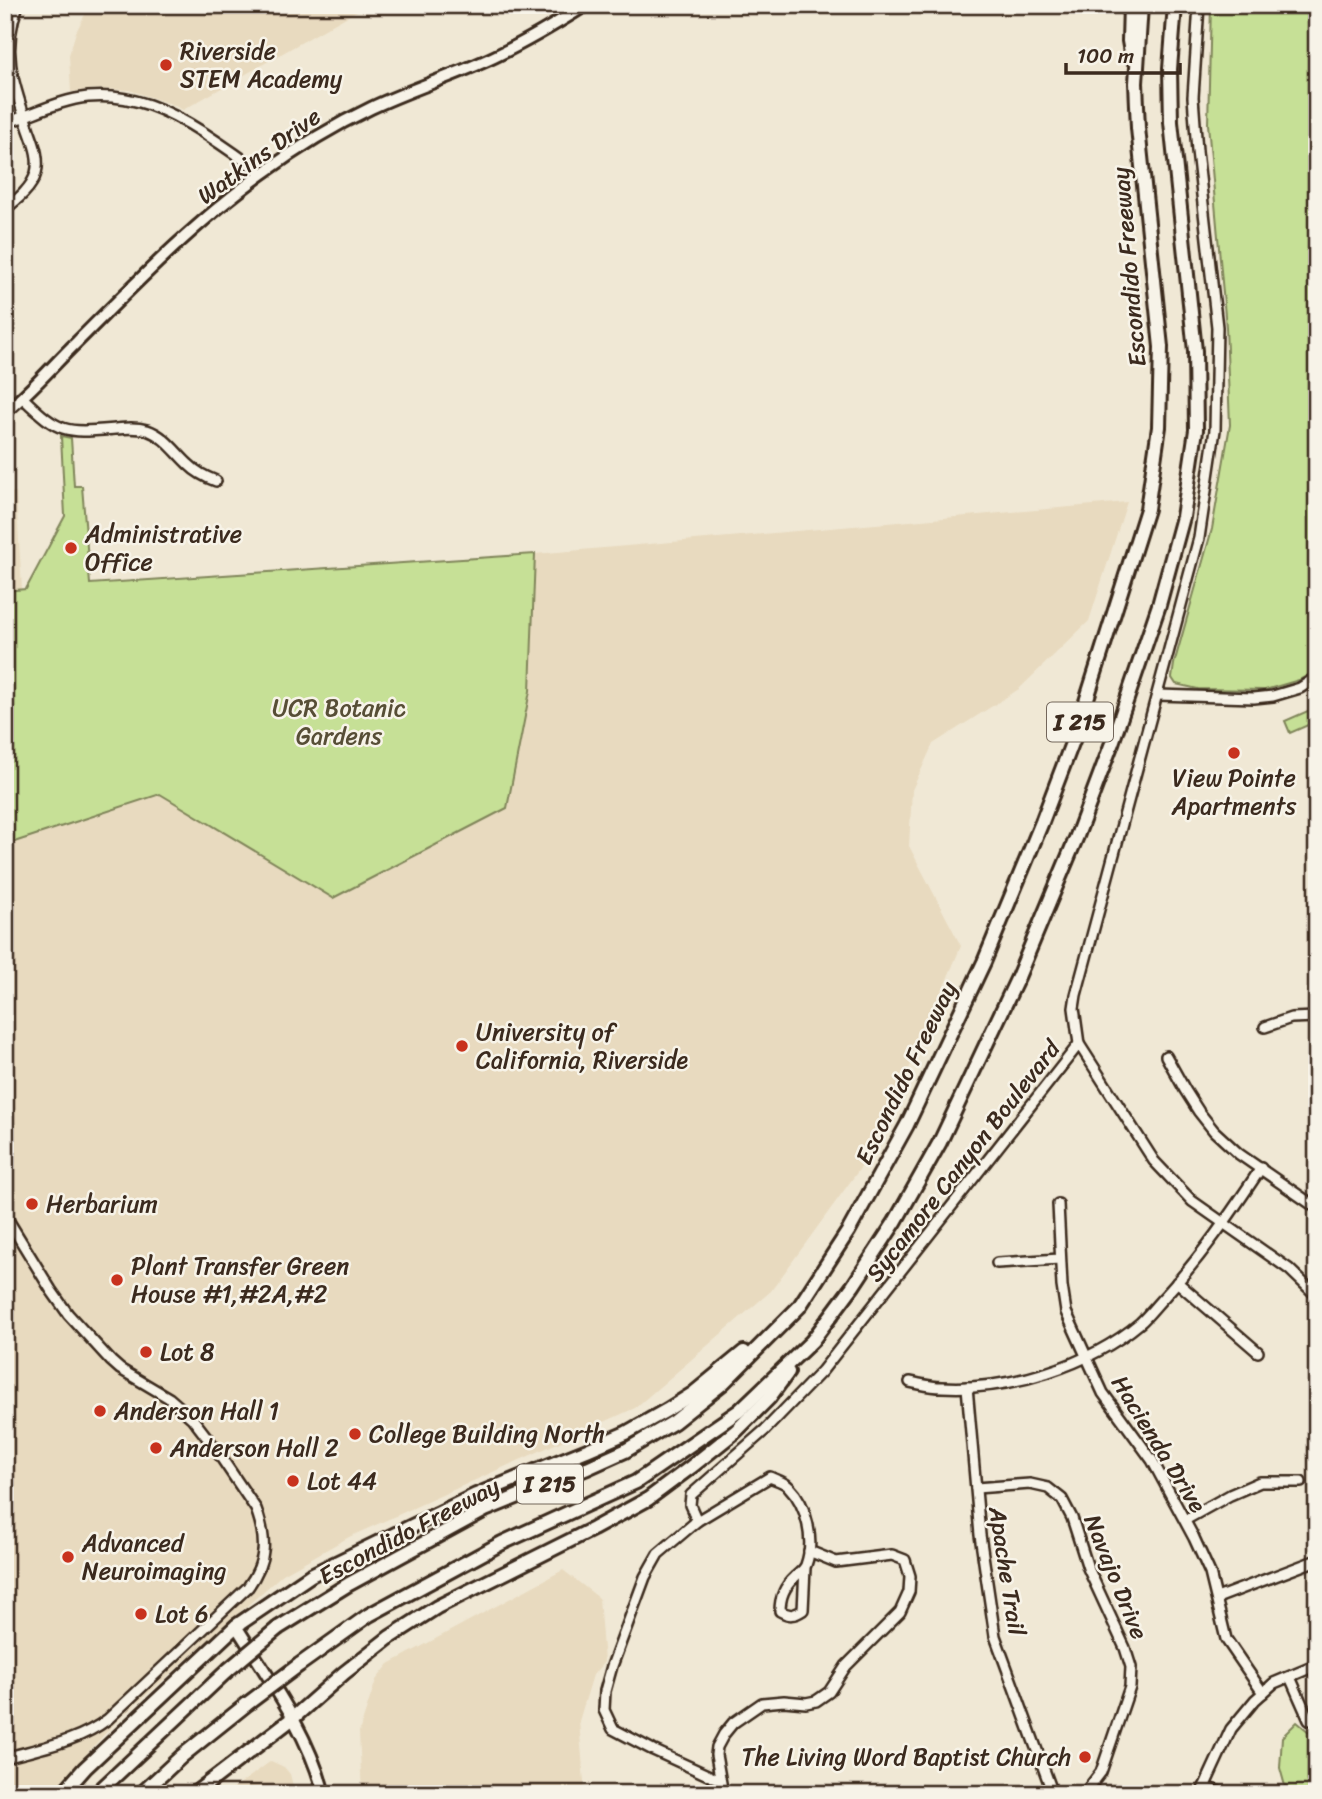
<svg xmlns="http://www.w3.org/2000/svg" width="1322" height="1799" font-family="Sriracha,sans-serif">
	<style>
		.built { fill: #e8dabf }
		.green { fill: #c6e096; stroke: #80855a; stroke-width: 2 }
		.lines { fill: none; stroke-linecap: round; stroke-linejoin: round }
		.minor-casing { stroke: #3b2a1e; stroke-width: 14 }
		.major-casing { stroke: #3b2a1e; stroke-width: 16 }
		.highway-casing { stroke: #3b2a1e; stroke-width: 18 }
		.minor { stroke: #f7f3e8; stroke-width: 9 }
		.major { stroke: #f7f3e8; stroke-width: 10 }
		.highway { stroke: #f7f3e8; stroke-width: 12 }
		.highway-bridge-casing { stroke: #3b2a1e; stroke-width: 18; stroke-linecap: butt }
		.highway-bridge { stroke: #f7f3e8; stroke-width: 12 }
		.poi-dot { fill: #c8321e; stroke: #f7f3e8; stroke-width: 2.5 }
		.labels { text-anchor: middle; stroke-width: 5; stroke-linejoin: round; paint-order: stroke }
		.shield { fill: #f7f3e8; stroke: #73665b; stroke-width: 2 }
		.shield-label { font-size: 23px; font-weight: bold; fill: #3b2a1e }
		.poi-label { font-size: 24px; fill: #3b2a1e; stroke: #f7f3e8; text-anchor: start }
		.street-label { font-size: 24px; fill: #3b2a1e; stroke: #f7f3e8 }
		.park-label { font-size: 24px; fill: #574e36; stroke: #f7f3e8 }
	</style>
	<rect width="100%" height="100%" fill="#f0e8d5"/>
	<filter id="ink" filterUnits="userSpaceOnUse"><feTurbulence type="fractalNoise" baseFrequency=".0143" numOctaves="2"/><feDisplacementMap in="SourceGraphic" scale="14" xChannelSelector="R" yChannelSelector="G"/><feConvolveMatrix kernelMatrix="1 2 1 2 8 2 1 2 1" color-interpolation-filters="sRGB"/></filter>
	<g filter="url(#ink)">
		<g class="built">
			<polygon points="90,5 367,5 183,110 171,104 129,90 96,89 71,92 69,55 76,32"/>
			<polygon points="61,436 71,438 74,486 82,486 90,584 535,554 1127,502 1089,621 1019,689 933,744 912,790 909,846 961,946 877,1145 771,1291 635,1408 349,1537 283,1574 117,1721 49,1794 5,1794 5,493 16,492 22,589 26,589 65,516"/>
			<polygon points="563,1570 599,1598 604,1662 593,1675 579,1721 585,1794 362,1794 359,1732 376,1680 389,1664"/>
			<polygon points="271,1761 284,1767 290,1774 295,1794 226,1794"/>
		</g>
		<g class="green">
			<polygon points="1211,5 1317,5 1317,670 1299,680 1265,690 1198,689 1176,684 1172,678 1174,664 1212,529 1230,425 1226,327 1208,124"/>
			<polygon points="61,436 71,438 74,486 82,486 90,584 535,554 530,691 507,808 333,898 160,794 5,845 5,591 26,589 65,516"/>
			<polygon points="1310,710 1315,722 1290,733 1285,721"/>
			<polygon points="1297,1722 1309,1732 1316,1732 1317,1734 1317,1790 1298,1793 1285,1786 1280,1768 1282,1737"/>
		</g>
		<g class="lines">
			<g class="minor-casing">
				<g id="minor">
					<polyline points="1199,5 1193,97 1197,151 1217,327 1215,430 1199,538 1076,995 1074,1008 1079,1044 1154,1161 1192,1201 1289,1269 1317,1296"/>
					<path d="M 5,123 C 32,115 59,100 88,97 C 132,93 168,110 204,133 C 224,146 243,159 262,174"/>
					<path d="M 5,209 C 17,200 32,188 36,173 C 40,158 34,144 29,130 C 14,86 0,51 18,5"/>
					<path d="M 23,398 C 60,434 65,433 115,429 C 126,428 136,427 147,430 C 165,436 175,452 188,464 C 196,472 205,477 216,481"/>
					<polyline points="1158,695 1254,698 1273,696 1300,688 1317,677"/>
					<polyline points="1265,1027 1291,1018 1317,1017"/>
					<polyline points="1166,1056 1185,1090 1199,1112 1214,1131 1239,1154 1317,1208"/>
					<polyline points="1058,1204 1062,1286 1066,1312 1103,1393 1152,1460 1194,1538 1210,1573 1226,1639 1263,1693"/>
					<path d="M 5,1215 L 51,1290 L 68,1314 L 111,1361 L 120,1369 L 169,1398 L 192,1418 L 212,1444 L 256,1509 C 267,1539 267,1561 248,1587 L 108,1719 C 78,1742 40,1748 5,1758"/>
					<polyline points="997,1263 1060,1259"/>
					<polyline points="1177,1282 1258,1352"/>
					<path d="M 910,1382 C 921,1384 931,1387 942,1387 C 1008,1391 1089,1366 1140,1323 C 1149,1315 1157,1304 1165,1296 C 1202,1256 1231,1213 1261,1168"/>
					<polyline points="967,1387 980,1535 995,1636 1053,1794"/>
					<polyline points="976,1488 1030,1484 1048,1488 1062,1499 1072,1518 1088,1568 1125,1648 1131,1667 1130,1687 1101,1772 1084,1794"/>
					<polyline points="1185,1520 1230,1495 1260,1482 1301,1482"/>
					<polyline points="697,1521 690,1505 691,1495 765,1430 822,1371 1079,1044"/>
					<polyline points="1217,1598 1317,1560"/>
					<polyline points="1290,1677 1309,1720"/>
					<path d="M 720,1779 L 712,1777 L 653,1750 L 613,1729 L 604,1710 L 605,1691 L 612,1666 L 645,1577 L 658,1554 L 697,1521 L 770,1477 C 776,1480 785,1482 789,1487 C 807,1505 815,1541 806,1565 C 804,1570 799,1573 795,1577 C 784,1587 780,1597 780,1611 C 789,1616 794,1616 803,1610 L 805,1568"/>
					<polyline points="1204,1787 1226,1794"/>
					<polyline points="723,1794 716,1755 717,1747 724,1734 733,1723 762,1703 784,1701 806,1703 816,1701 829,1692 846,1666 900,1612 909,1592 910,1576 905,1560 892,1555 836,1562 809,1551"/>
					<polyline points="1201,1794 1231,1729 1255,1700 1274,1683 1317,1665"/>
				</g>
			</g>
			<g class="major-casing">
				<g id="major">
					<path d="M 5,412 C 32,391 53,365 77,342 C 136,283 195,222 262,174 C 296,149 333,126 371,108 C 411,89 454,76 494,57 C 526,42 556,24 586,5"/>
					<path d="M 236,1626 C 269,1679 308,1732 324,1794"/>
				</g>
			</g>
			<g class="highway-casing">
				<g id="highway">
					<polyline points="1130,5 1129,41 1132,58"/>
					<polyline points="278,1628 349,1584 485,1510 585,1469 625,1451 674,1422 723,1383 799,1307 849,1230 907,1125 984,962 1042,822 1077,730 1147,509 1159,427 1161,347 1138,128 1136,83 1141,5"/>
					<polyline points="299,1665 369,1615 502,1543 636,1482 739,1411 812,1341 853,1286 895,1222 940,1142 1018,977 1077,836 1112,743 1159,605 1183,517 1196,430 1195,351 1171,122 1170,69 1175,5"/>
					<polyline points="62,1794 85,1768 236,1626 311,1575 476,1495 587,1450 626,1433 667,1410 694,1393 744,1352"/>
					<polyline points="96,1794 228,1670"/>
					<polyline points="141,1794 182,1756 247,1704"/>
					<polyline points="194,1794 293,1718 344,1673 390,1637 437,1607 593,1529 648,1499 691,1467 736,1431 769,1398 788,1372"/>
				</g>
			</g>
			<use href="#minor" class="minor"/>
			<use href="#major" class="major"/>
			<use href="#highway" class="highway"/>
			<g class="highway-bridge-casing">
				<g id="highway-bridge">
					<polyline points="228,1670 278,1628"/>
					<polyline points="247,1704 299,1665"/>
				</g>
			</g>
			<use href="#highway-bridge" class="highway-bridge"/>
		</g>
	</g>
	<g class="poi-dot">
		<circle cx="166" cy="65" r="7"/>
		<circle cx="71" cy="548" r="7"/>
		<circle cx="1234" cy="753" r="7"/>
		<circle cx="462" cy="1046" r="7"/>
		<circle cx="32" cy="1204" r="7"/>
		<circle cx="117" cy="1280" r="7"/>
		<circle cx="146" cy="1352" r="7"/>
		<circle cx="100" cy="1411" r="7"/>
		<circle cx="355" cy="1434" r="7"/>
		<circle cx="156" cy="1448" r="7"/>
		<circle cx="293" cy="1481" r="7"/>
		<circle cx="68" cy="1557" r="7"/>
		<circle cx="141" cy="1614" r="7"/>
		<circle cx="1085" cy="1757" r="7"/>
	</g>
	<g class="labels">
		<g class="shield">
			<rect x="1047" y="702.5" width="66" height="39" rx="5"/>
			<rect x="517" y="1464.5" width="66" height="39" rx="5"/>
		</g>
		<g class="shield-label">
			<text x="1080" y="730">I 215</text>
			<text x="550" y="1492">I 215</text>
		</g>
		<g class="poi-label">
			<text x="180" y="59">Riverside<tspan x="180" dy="28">STEM Academy</tspan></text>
			<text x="85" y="542">Administrative<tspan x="85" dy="28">Office</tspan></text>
			<text x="1234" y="786" text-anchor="middle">View Pointe<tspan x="1234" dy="28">Apartments</tspan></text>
			<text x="476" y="1040">University of<tspan x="476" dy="28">California, Riverside</tspan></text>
			<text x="46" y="1212">Herbarium</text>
			<text x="131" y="1274">Plant Transfer Green<tspan x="131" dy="28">House #1,#2A,#2</tspan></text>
			<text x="160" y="1360">Lot 8</text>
			<text x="114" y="1419">Anderson Hall 1</text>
			<text x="369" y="1442">College Building North</text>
			<text x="170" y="1456">Anderson Hall 2</text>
			<text x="307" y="1489">Lot 44</text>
			<text x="82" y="1551">Advanced<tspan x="82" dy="28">Neuroimaging</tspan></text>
			<text x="155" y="1622">Lot 6</text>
			<text x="1071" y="1765" text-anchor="end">The Living Word Baptist Church</text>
		</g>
		<g class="street-label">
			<text transform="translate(259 156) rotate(-36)" y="8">Watkins Drive</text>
			<text transform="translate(1129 267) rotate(-95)" y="8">Escondido Freeway</text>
			<text transform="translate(906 1073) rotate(-64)" y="8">Escondido Freeway</text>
			<text transform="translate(963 1161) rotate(-52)" y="8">Sycamore Canyon Boulevard</text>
			<text transform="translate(1159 1444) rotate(58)" y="8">Hacienda Drive</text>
			<text transform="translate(409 1531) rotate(-28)" y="8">Escondido Freeway</text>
			<text transform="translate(1007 1571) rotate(81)" y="8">Apache Trail</text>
			<text transform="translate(1116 1577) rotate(68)" y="8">Navajo Drive</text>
		</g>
		<g class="park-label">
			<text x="339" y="716">UCR Botanic<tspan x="339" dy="28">Gardens</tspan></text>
		</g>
	</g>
	<rect width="1322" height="1799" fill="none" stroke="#f7f3e8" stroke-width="28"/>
	<rect x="14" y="14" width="1294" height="1771" fill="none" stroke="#3b2a1e" stroke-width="2.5" filter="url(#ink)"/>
	<path d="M1066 63v10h114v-10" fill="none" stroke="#3b2a1e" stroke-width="3.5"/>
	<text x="1077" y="63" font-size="21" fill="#3b2a1e" stroke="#f7f3e8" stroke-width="5" paint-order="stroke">100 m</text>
</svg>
